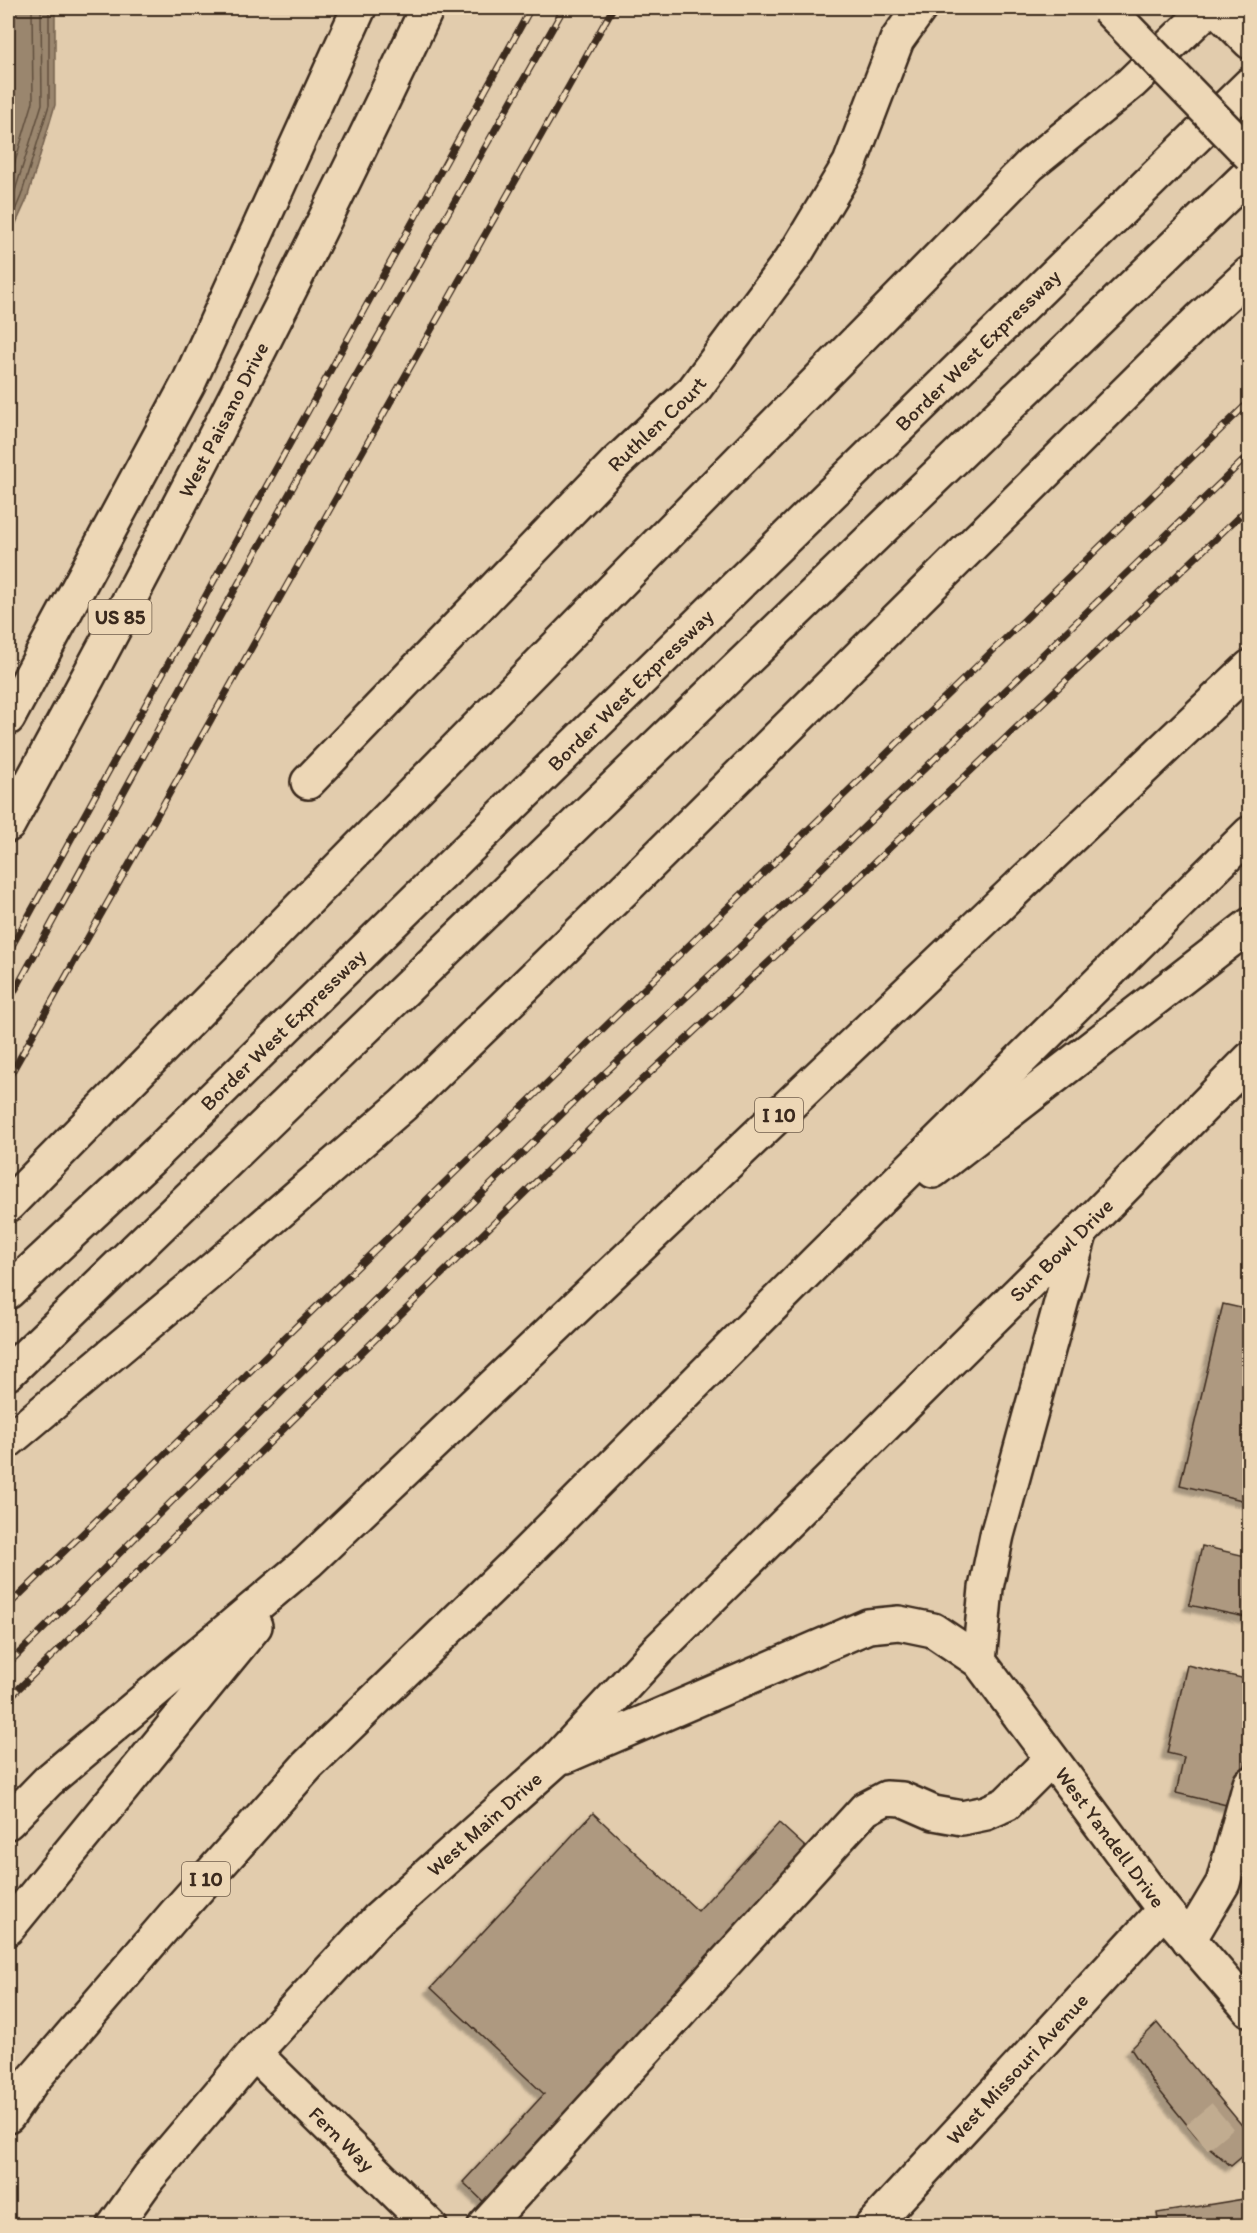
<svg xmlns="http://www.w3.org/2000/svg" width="1257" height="2233" font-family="Itim,sans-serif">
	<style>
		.water { fill: #9a866e; stroke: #74614e; stroke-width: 1.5 }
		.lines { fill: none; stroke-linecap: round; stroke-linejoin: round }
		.shore { stroke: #614f3e; stroke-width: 1.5 }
		.building { fill: #ae9980; stroke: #3b2a1e; stroke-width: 1.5; filter: url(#shadow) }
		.minor-tunnel { stroke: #c1ac90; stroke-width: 33; stroke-dasharray: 33 16; stroke-linecap: butt }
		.minor-casing { stroke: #3b2a1e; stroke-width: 38 }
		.major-casing { stroke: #3b2a1e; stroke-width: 38 }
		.highway-casing { stroke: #3b2a1e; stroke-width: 38 }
		.minor { stroke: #edd7b6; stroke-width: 33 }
		.major { stroke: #edd7b6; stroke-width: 33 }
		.highway { stroke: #edd7b6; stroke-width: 33 }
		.rail-casing { stroke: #3b2a1e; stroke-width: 7 }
		.rail { stroke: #edd7b6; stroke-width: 4.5; stroke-dasharray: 14; stroke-linecap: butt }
		.major-bridge-casing { stroke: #3b2a1e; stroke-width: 38; stroke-linecap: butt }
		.major-bridge { stroke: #edd7b6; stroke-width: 33 }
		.labels { text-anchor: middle; stroke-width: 6; stroke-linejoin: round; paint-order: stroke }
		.shield { fill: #edd7b6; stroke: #705e4c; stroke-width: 1.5 }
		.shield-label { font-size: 20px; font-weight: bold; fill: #3b2a1e }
		.street-label { font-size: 21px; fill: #3b2a1e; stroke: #edd7b6 }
	</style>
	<defs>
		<filter id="shadow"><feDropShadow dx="-5.5" dy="5.5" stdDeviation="1.5" flood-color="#0004"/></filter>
	</defs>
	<rect width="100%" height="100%" fill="#e2ccad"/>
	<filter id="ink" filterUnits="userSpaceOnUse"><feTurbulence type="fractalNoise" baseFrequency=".0167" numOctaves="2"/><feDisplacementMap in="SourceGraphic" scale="12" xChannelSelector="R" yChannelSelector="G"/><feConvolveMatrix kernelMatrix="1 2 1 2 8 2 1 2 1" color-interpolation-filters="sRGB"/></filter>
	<g filter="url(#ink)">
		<polygon class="water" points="8,8 55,8 55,105 27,199 8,241"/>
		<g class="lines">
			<g class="shore">
				<polyline points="8,185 33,102 32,8"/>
				<polyline points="8,208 14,194 42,104 41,8"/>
				<polyline points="8,227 21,196 49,105 49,8"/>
			</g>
		</g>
		<g class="building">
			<polygon points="1223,1304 1250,1310 1250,1502 1180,1485"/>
			<polygon points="1202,1546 1250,1557 1250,1618 1189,1605"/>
			<polygon points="1187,1665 1250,1680 1250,1742 1235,1807 1176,1793 1184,1757 1167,1753"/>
			<polygon points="593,1813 698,1911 779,1823 814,1855 489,2207 463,2182 544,2094 431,1988"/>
			<polygon points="1157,2023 1250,2135 1250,2150 1231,2166 1197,2137 1154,2084 1131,2049"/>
			<polygon points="1250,2198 1250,2226 1159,2226 1157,2213"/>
		</g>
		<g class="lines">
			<polyline class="minor-tunnel" points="1197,2137 1228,2111"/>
			<g class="minor-casing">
				<g id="minor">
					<path id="s1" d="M 308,782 L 616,463 L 693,391 L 796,253 L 850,163 L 897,40 L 920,8"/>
					<polyline points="979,1661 986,1588 997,1535 1080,1234"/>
					<path id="s2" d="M 566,1756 L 868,1626 L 899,1623 L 933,1630 L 979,1661 L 1164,1910 L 1250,2010"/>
					<polyline points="1189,1940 1223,1883 1250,1784"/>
					<path id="s3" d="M 254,2053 L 430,2226"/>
					<path id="s4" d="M 114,2226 L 149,2177 L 254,2053 L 378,1919 L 556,1760 L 656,1652 L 1081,1231 L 1250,1059"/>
					<polyline points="485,2226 865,1809 886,1798 902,1799 934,1813 962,1818 986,1813 1006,1804 1051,1759"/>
					<path id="s5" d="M 872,2226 L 1164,1910"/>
				</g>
			</g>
			<g class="major-casing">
				<g id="major">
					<polyline points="1216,8 1250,42"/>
					<polyline points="8,718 189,382 359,8"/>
					<path id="s6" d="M 8,825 C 155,556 297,285 427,8"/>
				</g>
			</g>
			<g class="highway-casing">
				<g id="highway">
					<polyline points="933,1171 1250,925"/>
					<polyline points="8,1205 1030,165 1131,83 1209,8"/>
					<path id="s7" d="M 8,1292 L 159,1151 L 1250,84"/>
					<polyline points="8,1373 1250,173"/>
					<polyline points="8,1441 217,1266 403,1105 631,883 1200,319 1250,273"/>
					<polyline points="8,1822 48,1781 308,1562 1250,667"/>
					<polyline points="8,1928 255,1626"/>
					<polyline points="8,2116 32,2081 176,1913 308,1765 512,1567 816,1262 1250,833"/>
				</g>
			</g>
			<use href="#minor" class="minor"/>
			<use href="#major" class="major"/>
			<use href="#highway" class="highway"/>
			<g class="rail-casing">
				<g id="rail">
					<polyline points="8,953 531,8"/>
					<polyline points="8,1003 224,609 564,8"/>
					<polyline points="8,1079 613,8"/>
					<polyline points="8,1606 1250,401"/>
					<polyline points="8,1664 577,1099 742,945 1250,454"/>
					<polyline points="8,1699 595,1124 802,931 1250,506"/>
				</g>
			</g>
			<use href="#rail" class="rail"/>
			<g class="major-bridge-casing">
				<polyline id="major-bridge" points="1107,8 1250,155"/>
			</g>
			<use href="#major-bridge" class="major-bridge"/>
		</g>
	</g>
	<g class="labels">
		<g class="shield">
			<rect x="88.5" y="600" width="63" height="34" rx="4.5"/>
			<rect x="755" y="1098" width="48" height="34" rx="4.5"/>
			<rect x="182" y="1862" width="48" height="34" rx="4.5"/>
		</g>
		<g class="shield-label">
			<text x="120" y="624">US 85</text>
			<text x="779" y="1122">I 10</text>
			<text x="206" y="1886">I 10</text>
		</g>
		<g class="street-label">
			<text dy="7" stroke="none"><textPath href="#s7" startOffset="1352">Border West Expressway</textPath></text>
			<text dy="7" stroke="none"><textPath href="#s6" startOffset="459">West Paisano Drive</textPath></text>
			<text dy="7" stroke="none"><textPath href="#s1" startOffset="500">Ruthlen Court</textPath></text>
			<text dy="7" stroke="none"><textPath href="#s7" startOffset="866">Border West Expressway</textPath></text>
			<text dy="7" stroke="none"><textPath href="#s7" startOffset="380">Border West Expressway</textPath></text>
			<text dy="7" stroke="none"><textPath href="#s4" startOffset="1362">Sun Bowl Drive</textPath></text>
			<text dy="7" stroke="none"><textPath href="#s4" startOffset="548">West Main Drive</textPath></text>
			<text dy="7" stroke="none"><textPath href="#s2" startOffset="670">West Yandell Drive</textPath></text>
			<text dy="7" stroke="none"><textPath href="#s5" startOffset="214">West Missouri Avenue</textPath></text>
			<text dy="7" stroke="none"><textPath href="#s3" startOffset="123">Fern Way</textPath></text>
		</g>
	</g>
	<rect width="1257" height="2233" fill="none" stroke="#edd7b6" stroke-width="30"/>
	<rect x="15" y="15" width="1227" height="2203" fill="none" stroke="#3b2a1e" stroke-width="2" filter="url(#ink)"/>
</svg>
